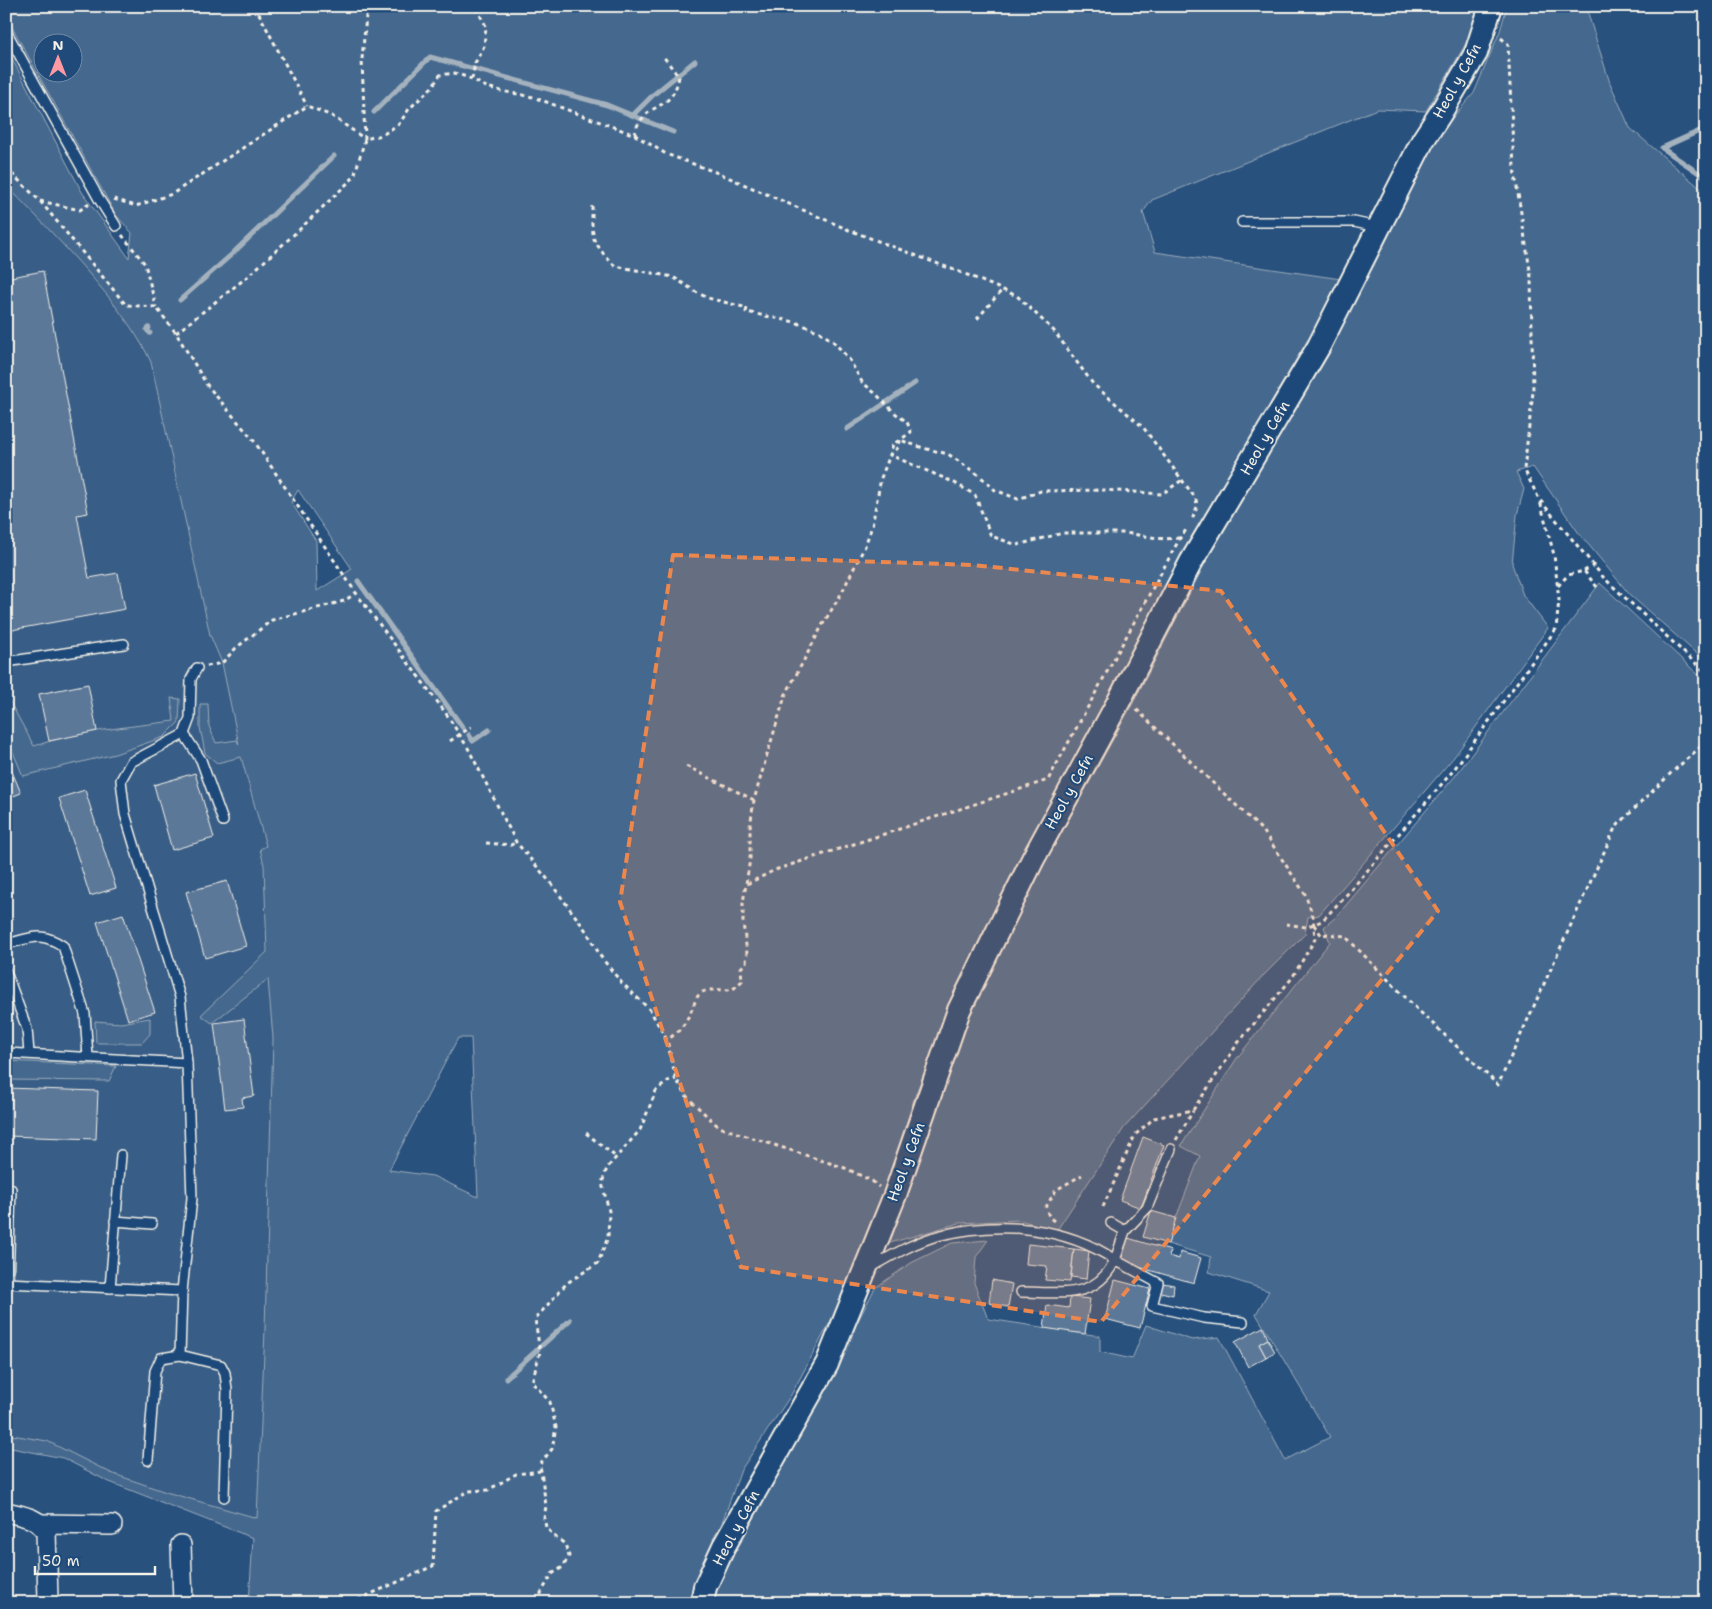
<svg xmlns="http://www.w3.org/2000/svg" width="1712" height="1609" font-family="'Shantell Sans',sans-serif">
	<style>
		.built { fill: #375d86 }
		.green { fill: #45688e; stroke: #9cacbb; fill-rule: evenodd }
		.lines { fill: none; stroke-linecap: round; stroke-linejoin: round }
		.stream { stroke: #a4b2be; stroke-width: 5 }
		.building { fill: #5b7899; stroke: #f4f1e8 }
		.service-casing { stroke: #f4f1e8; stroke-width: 12 }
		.minor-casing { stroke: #f4f1e8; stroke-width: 22 }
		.tertiary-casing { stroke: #f4f1e8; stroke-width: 26 }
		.path { stroke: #f4f1e8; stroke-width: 3; stroke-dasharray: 4 4; stroke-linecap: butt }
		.service { stroke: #1f4a7a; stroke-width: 9 }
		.minor { stroke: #1f4a7a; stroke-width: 19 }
		.tertiary { stroke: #1f4a7a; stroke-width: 22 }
		.marked { fill: #ec874e; fill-opacity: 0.2; stroke: #ec874e; stroke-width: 4; stroke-dasharray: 10 6; stroke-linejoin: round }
		.labels { text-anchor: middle; stroke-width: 4; stroke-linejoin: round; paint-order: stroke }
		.street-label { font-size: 15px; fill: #f4f1e8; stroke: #1f4a7a }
	</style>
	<rect width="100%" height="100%" fill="#28517e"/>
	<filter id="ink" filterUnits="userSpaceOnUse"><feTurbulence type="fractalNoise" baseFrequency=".02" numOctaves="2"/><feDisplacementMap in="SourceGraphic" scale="10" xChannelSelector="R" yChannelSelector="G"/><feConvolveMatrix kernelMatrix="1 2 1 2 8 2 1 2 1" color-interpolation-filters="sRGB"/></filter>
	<g filter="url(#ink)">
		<polygon class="built" points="6,185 82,265 118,310 144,346 151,362 210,635 222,663 243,766 266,846 260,849 264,865 266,942 273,1038 265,1329 257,1519 166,1492 111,1473 47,1441 6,1434"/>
		<g class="green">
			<path d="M 6,6 L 1480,6 L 1471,35 L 1426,111 L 1377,109 L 1152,200 L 1143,212 L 1155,252 L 1341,279 L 1275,403 L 1156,606 L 1003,895 L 960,981 L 915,1096 L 878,1211 L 850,1285 L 791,1395 L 741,1470 L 693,1603 L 249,1603 L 253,1538 L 107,1481 L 63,1458 L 6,1447 L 6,1434 L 47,1441 L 111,1473 L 166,1492 L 257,1518 L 265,1329 L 273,1038 L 268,979 L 212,1023 L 201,1015 L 267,952 L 264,865 L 260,849 L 266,846 L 241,757 L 217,763 L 205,753 L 200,727 L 200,704 L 208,704 L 209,726 L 216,743 L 237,740 L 239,745 L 222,663 L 210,635 L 151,362 C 140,338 123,316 107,295 C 75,256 41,221 6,185 L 6,47 L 82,192 L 129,258 L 132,233 L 116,215 L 6,16 ZM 42,42 L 72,42 L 72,72 L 42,72 ZM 298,490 L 352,569 L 317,591 L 316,541 L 291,502 ZM 458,1038 L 471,1038 L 478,1197 L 433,1176 L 389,1170 Z"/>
			<polygon points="1507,6 1588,6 1589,17 1610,83 1630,128 1706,193 1706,662 1630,595 1578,532 1533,467 1516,472 1524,489 1517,515 1512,564 1523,595 1548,628 1454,757 1319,915 1308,917 1305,934 1264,975 1124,1128 1057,1230 1019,1220 959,1223 890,1243 927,1131 977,993 1017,913 1132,705 1215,544 1313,380 1413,176 1449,122 1474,93 1500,31"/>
			<polygon points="1600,583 1706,682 1706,1603 712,1603 726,1562 776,1479 875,1288 911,1263 952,1243 988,1240 976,1257 974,1283 988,1319 1100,1336 1100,1352 1132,1359 1146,1325 1192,1340 1219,1337 1285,1460 1330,1437 1256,1314 1269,1291 1209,1272 1211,1257 1168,1244 1176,1218 1200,1156 1181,1146 1237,1058 1330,942 1324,927 1336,917 1456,775"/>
			<path d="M 6,695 L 34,746 C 79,731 127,727 174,721 L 171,698 L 180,699 L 179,722 L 164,737 L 115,754 L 23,776 L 6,735 Z"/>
			<polygon points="150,1018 150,1034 142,1043 96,1043 95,1021 121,1023"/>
			<polygon points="6,1061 116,1066 109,1081 6,1080"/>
		</g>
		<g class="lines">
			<g class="stream">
				<polyline points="374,112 430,57 607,105 673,132"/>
				<polyline points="633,115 653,95 695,61"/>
				<polyline points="1706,128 1662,148 1706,178"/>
				<polyline points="180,300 231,255 334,156"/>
				<polyline points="149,328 147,330 150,333"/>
				<polyline points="847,429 915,383"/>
				<polyline points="358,581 463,728"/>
				<polyline points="469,735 473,741 489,730"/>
				<polyline points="506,1378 570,1320"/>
			</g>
		</g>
		<g class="building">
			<polygon points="43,271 88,513 77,515 89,578 118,573 125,609 6,631 6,278"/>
			<polygon points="88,684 97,731 49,741 39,694"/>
			<polygon points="6,757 21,793 6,799"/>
			<polygon points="195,773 214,838 172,850 154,785"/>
			<polygon points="85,790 116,888 90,896 59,798"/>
			<polygon points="227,881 246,946 205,958 186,892"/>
			<polygon points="123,914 155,1012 128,1020 97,922"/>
			<polygon points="244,1019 254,1096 242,1098 243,1107 225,1109 214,1023"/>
			<polygon points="6,1088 98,1091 96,1139 6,1136"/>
			<polygon points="1143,1137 1164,1145 1141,1208 1120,1200"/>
			<polygon points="1151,1211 1176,1218 1168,1244 1143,1237"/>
			<polygon points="1128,1238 1171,1251 1169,1256 1179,1259 1180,1252 1201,1258 1194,1283 1121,1262"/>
			<polygon points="1028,1244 1074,1249 1070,1282 1045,1280 1047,1266 1026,1264"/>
			<polygon points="1074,1249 1089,1251 1086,1279 1071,1277"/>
			<polygon points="992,1280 1012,1284 1008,1307 989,1303"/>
			<polygon points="1115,1280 1150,1289 1140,1328 1105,1319"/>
			<polygon points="1163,1283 1174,1285 1173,1295 1161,1292"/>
			<polygon points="1070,1297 1090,1299 1085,1334 1044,1328 1047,1305 1069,1308"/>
			<polygon points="1263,1327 1268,1339 1259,1344 1266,1357 1248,1367 1235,1342"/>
			<polygon points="1268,1339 1275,1352 1266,1357 1259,1344"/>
		</g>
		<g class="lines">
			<g class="service-casing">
				<g id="service">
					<polyline points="6,31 99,199 116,226"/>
					<polyline points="1242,222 1354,222 1377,227"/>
					<polyline points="6,662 124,644"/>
					<polyline points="197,668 191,679 190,718 184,734 131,762 121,780 125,814 180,997 187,1063 192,1198 182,1291 180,1355 221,1365 225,1373 227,1390 224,1497"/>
					<polyline points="184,734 201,760 223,821"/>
					<path d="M 6,944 C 32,938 40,931 63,946 L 85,1014 L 88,1057"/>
					<polyline points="6,972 27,1029 29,1053"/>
					<polyline points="6,1053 187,1063"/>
					<polyline points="115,1221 152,1224"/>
					<polyline points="1111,1223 1125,1231"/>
					<path d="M 872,1267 C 894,1254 917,1241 941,1235 C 999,1221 1065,1226 1115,1260 L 1125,1231 L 1147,1208 L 1171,1149"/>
					<polyline points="6,1283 182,1291"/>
					<polyline points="8,1283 11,1189"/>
					<polyline points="110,1288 121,1155"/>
					<path d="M 1021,1292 C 1059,1292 1096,1301 1115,1260 L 1158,1283 L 1152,1306 L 1204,1318 L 1243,1322"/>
					<polyline points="148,1460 155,1371 161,1358 180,1355"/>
				</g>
			</g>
			<g class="minor-casing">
				<g id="minor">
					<path d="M 6,1512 C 22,1516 38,1517 46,1532 L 48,1599 L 51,1603"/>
					<polyline points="42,1524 112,1525"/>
					<polyline points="181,1545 183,1603"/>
				</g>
			</g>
			<g class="tertiary-casing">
				<polyline id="tertiary" points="702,1603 705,1587 724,1546 827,1364 895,1195 959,1010 1033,859 1120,699 1191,562 1319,346 1423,140 1440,114 1476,53 1491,6"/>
			</g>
			<g class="path">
				<polyline points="255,6 307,106"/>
				<polyline points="1501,38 1508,44 1514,168 1531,277 1533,392 1524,469 1539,499 1604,578 1706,673"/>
				<polyline points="472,79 475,63 484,46 486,26 475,6"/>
				<path d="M 635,135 C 636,130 637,124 641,120 C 656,101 672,109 679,77 L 663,56"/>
				<polyline points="365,139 362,59 367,6"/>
				<polyline points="6,168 40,201 126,305 156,307 176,333 207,385 254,441 356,593 445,712 468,748 516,842 550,882 587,932 601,957 621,982 650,1010 667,1040 676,1079 688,1098 719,1127 845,1168 872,1181 879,1187"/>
				<polyline points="114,199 136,206 172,194 307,106 332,116 365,139"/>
				<polyline points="40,201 80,210 89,204"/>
				<path d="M 592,206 L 592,226 L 594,240 L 605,256 L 615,266 L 673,277 L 696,292 L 708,298 L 747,308 L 746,312 L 795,322 L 820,332 L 834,342 L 849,359 L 862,382 L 876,394 L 895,413 L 907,422 L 911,432 L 900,440 L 899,447 L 890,455 L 881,478 L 872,526 L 865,546 L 841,594 L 823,624 L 785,696 L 767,755 L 754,800 L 750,827 L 750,859 L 743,903 L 743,923 L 747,953 L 746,962 L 741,968 L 742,981 L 732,990 C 688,988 703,994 684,1024 C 680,1030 673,1036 667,1040"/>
				<polyline points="122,235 145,264 156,307"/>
				<polyline points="977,319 1002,290"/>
				<polyline points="176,333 247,277 301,228 354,177 365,139 382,135 399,124 409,109 432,87 440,75 455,73 472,79 484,86 501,91 533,97 635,135 666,154 718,173 849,230 970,276 1017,296 1054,331 1093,384 1143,427 1196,499 1197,507 1192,520"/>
				<polyline points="1179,538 1164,539 1125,533 1063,533 1017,545 991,536 975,495 953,482 890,455 893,444 900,440 923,448 948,454 980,476 995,490 1018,499 1041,491 1104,490 1162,494 1182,480"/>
				<polyline points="1584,571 1594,565"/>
				<polyline points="1558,586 1568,575 1584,571 1597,587"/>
				<polyline points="207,666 222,663 236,648 272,620 344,601 356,593"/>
				<polyline points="450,741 471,727"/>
				<polyline points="686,766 754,800"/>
				<polyline points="486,843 511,845 516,842"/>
				<polyline points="747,884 775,870 1048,780 1180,538 1186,530"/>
				<polyline points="1286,924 1306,927 1322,921 1349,892 1452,772 1556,629 1559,600 1554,555 1540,501"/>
				<polyline points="1314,925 1322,936 1327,934 1345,936 1417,1009 1498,1085 1615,828 1671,773 1706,742"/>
				<polyline points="586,1133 616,1157"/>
				<polyline points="1176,1140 1193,1111"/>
				<polyline points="1103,1207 1135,1135 1154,1118 1193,1110 1238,1043 1292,978 1315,939 1313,916 1305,894 1264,832 1136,709"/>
				<polyline points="1054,1221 1049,1217 1046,1207 1056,1190 1082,1175"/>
				<polyline points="351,1603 433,1566 436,1511 468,1491 488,1490 516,1474 540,1471"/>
				<polyline points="542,1603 541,1593 552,1574 563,1567 569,1556 565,1544 554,1536 546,1527 544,1518 546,1506 540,1464 552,1449 556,1427 550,1402 532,1382 540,1352 535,1319 567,1283 598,1263 608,1237 609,1211 602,1183 607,1168 640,1130 656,1091 668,1081 676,1079"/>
			</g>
			<use href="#service" class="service"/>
			<use href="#minor" class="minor"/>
			<use href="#tertiary" class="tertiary"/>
		</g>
	</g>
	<path class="marked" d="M 673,555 L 973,565 L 1221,591 L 1438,911 L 1101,1322 L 741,1267 L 620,902 Z"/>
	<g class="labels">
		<g class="street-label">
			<text transform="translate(1457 81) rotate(-61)" y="5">Heol y Cefn</text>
			<text transform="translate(1265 438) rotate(-60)" y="5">Heol y Cefn</text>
			<text transform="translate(1069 792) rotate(-61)" y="5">Heol y Cefn</text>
			<text transform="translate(906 1162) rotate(-70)" y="5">Heol y Cefn</text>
			<text transform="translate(736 1528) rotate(-62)" y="5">Heol y Cefn</text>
		</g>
	</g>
	<rect width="1712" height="1609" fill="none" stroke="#1f4a7a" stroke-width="25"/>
	<rect x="12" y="12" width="1687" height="1584" fill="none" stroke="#f4f1e8" stroke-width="2" filter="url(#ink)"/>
	<g transform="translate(58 58)"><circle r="24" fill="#1f4a7a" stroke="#748da6"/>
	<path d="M0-4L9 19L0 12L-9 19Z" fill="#ff9aa2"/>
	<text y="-8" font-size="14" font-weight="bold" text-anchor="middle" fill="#f4f1e8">N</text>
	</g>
	<path d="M35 1566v8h120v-8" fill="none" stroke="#f4f1e8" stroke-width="2.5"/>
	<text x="42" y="1566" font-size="15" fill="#f4f1e8" stroke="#1f4a7a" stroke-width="4" paint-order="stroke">50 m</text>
</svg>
